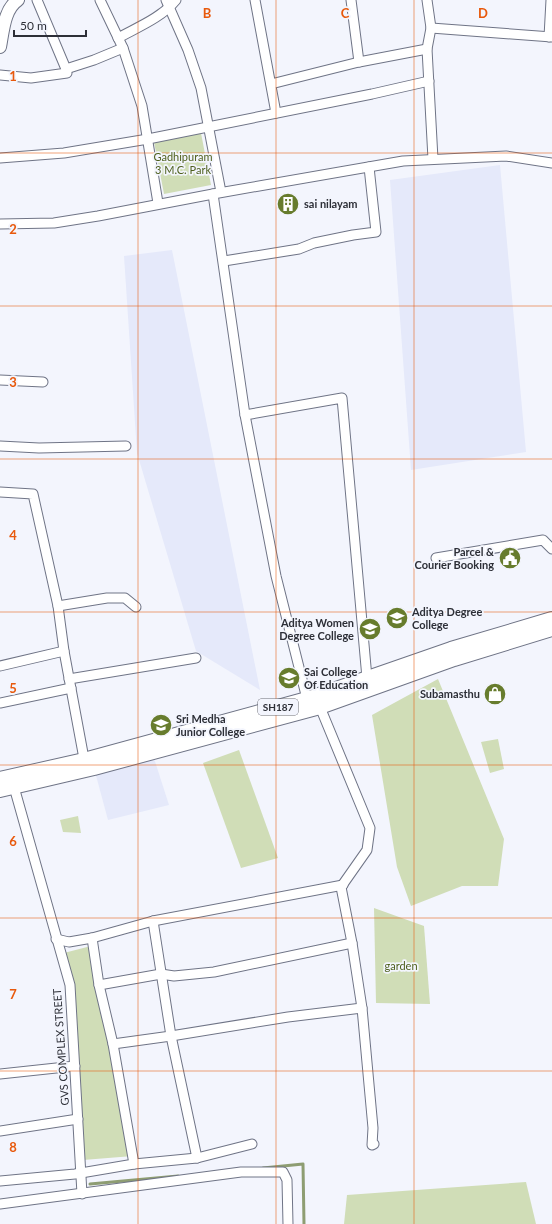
<svg xmlns="http://www.w3.org/2000/svg" width="552" height="1224" font-family="Lato,sans-serif">
	<style>
		.built { fill: #e5e9fa }
		.green { fill: #d0ddb7 }
		.lines { fill: none; stroke-linecap: round; stroke-linejoin: round }
		.stream { stroke: #8e9d72; stroke-width: 3 }
		.minor-casing { stroke: #6f7486; stroke-width: 11 }
		.secondary-casing { stroke: #6f7486; stroke-width: 14 }
		.primary-casing { stroke: #6f7486; stroke-width: 16 }
		.minor { stroke: #fff; stroke-width: 9 }
		.secondary { stroke: #fff; stroke-width: 12 }
		.primary { stroke: #fff; stroke-width: 14 }
		.grid { fill: none; stroke: #e8590c; stroke-width: 1; stroke-opacity: 0.55 }
		.labels { text-anchor: middle; stroke-width: 3.5; stroke-linejoin: round; paint-order: stroke }
		.shield { fill: #f3f5fd; stroke: #686a72; stroke-width: 1 }
		.shield-label { font-size: 10px; font-weight: bold; fill: #2d2f37 }
		.park-label { font-size: 11px; fill: #4e601e; stroke: #f3f5fd }
		.poi-label { font-size: 11px; font-weight: bold; fill: #2d2f37; stroke: #f3f5fd; text-anchor: start }
		.street-label { font-size: 11px; fill: #2d2f37; stroke: #f3f5fd }
		.grid-label { font-size: 13px; text-anchor: middle; font-weight: bold; fill: #e8590c; stroke: #f3f5fd; stroke-width: 3.5; stroke-linejoin: round; paint-order: stroke }
	</style>
	<rect width="100%" height="100%" fill="#f3f5fd"/>
	<g class="built">
		<polygon points="500,165 526,452 411,470 390,180"/>
		<polygon points="172,250 260,690 196,651 137,453 124,256"/>
		<polygon points="152,752 169,805 108,820 94,768"/>
	</g>
	<g class="green">
		<polygon points="201,133 211,185 164,194 154,142"/>
		<polygon points="438,679 504,839 498,886 462,886 411,906 397,867 372,715"/>
		<polygon points="498,739 504,769 490,773 481,742"/>
		<polygon points="239,750 278,858 241,868 203,763"/>
		<polygon points="78,816 81,833 63,832 60,820"/>
		<polygon points="374,908 424,926 430,1004 376,1003"/>
		<polygon points="91,946 133,1156 83,1160 73,1037 60,954"/>
		<polygon points="526,1182 536,1224 344,1224 347,1195"/>
	</g>
	<g class="lines">
		<g class="stream">
			<polyline points="263,1168 303,1164 304,1224"/>
			<polyline points="90,1184 178,1176"/>
		</g>
		<g class="minor-casing">
			<g id="minor">
				<polyline points="100,0 123,48 142,106 158,203"/>
				<polyline points="166,0 188,50 201,88 221,192"/>
				<polyline points="255,0 276,113"/>
				<polyline points="351,0 359,62"/>
				<polyline points="427,0 431,28 427,49 433,159"/>
				<polyline points="431,28 552,37"/>
				<polyline points="549,37 551,0"/>
				<path d="M 118,38 C 138,27 161,18 176,0"/>
				<polyline points="66,69 94,60 123,48"/>
				<polyline points="0,75 31,78 67,73 66,69 37,0"/>
				<polyline points="271,84 359,62 427,49"/>
				<polyline points="0,158 64,153 148,139 372,94 429,81"/>
				<polyline points="213,194 245,415 276,576 307,699 320,707 370,828 367,850 341,887 352,943 362,1008 373,1128 372,1145 374,1144"/>
				<polyline points="0,224 54,223 98,216 213,194 403,161 506,156 552,163"/>
				<polyline points="224,261 299,249 314,243 353,235 376,232 369,167"/>
				<polyline points="0,380 43,382"/>
				<polyline points="245,415 342,398 367,678"/>
				<polyline points="0,446 39,448 126,446"/>
				<polyline points="0,492 33,494 58,606 64,651 85,764"/>
				<polyline points="436,558 543,540 552,549"/>
				<polyline points="58,606 107,598 125,598 136,607"/>
				<polyline points="0,666 64,651"/>
				<polyline points="69,679 196,658"/>
				<polyline points="0,703 71,688"/>
				<polyline points="14,787 70,985 82,1194"/>
				<polyline points="153,921 171,1036 197,1158"/>
				<polyline points="92,938 99,985 113,1044 134,1164"/>
				<polyline points="56,939 69,942 92,938 153,921 343,885"/>
				<polyline points="99,985 161,974 174,976 214,972 352,943"/>
				<polyline points="113,1044 171,1036 288,1017 362,1008"/>
				<polyline points="0,1074 75,1066"/>
				<polyline points="0,1131 78,1119"/>
				<polyline points="0,1181 75,1174 134,1164 197,1158 252,1144"/>
				<polyline points="0,1204 241,1172 283,1172 287,1180 288,1224"/>
			</g>
		</g>
		<g class="secondary-casing">
			<path id="secondary" d="M 0,47 C 3,32 4,9 18,0"/>
		</g>
		<g class="primary-casing">
			<g id="primary">
				<polyline points="0,779 84,760 307,699 451,649 552,619"/>
				<polyline points="0,790 94,768 320,707 454,659 552,629"/>
			</g>
		</g>
		<use href="#minor" class="minor"/>
		<use href="#secondary" class="secondary"/>
		<use href="#primary" class="primary"/>
	</g>
	<path class="grid" d="M 138,0 L 138,1224M 276,0 L 276,1224M 414,0 L 414,1224M 0,153 L 552,153M 0,306 L 552,306M 0,459 L 552,459M 0,612 L 552,612M 0,765 L 552,765M 0,918 L 552,918M 0,1071 L 552,1071"/>
	<defs>
		<g id="building-disc" transform="scale(1.15)"><circle r="9.5" fill="#677c2d" stroke="#f3f5fd"/><path d="M-4-6H4V6H1V3H-1V6H-4ZM-2.5-4.3h1.7v1.8h-1.7ZM.8-4.3h1.7v1.8H.8ZM-2.5-1h1.7V.8h-1.7ZM.8-1h1.7V.8H.8Z" fill="#fff"/></g>
		<g id="civic-disc" transform="scale(1.15)"><circle r="9.5" fill="#677c2d" stroke="#f3f5fd"/><path d="M-.6-6.5H3V-4.5H.6V-3L4-1V1h2V6H-6V1h2V-1L-.6-3ZM-1.2 2.5V6h2.4V2.5Z" fill="#fff"/></g>
		<g id="university-disc" transform="scale(1.15)"><circle r="9.5" fill="#677c2d" stroke="#f3f5fd"/><path d="M0-5L7-2L0 1L-7-2ZM-4 1L0 2.5L4 1V4Q0 6-4 4Z" fill="#fff"/></g>
		<g id="shop-disc" transform="scale(1.15)"><circle r="9.5" fill="#677c2d" stroke="#f3f5fd"/><path d="M-5-2.5h2.3a2.7 3.5 0 0 1 5.4 0H5L5.5 6h-11ZM-1.5-2.5h3a1.5 2.3 0 0 0-3 0Z" fill="#fff"/></g>
	</defs>
	<g fill-rule="evenodd">
		<use href="#building-disc" x="288" y="204"/>
		<use href="#civic-disc" x="510" y="558"/>
		<use href="#university-disc" x="397" y="618"/>
		<use href="#university-disc" x="370" y="629"/>
		<use href="#university-disc" x="289" y="678"/>
		<use href="#shop-disc" x="495" y="694"/>
		<use href="#university-disc" x="161" y="725"/>
	</g>
	<g class="labels">
		<rect class="shield" x="258" y="699" width="40" height="16" rx="3"/>
		<g class="shield-label">
			<text x="278" y="711">SH187</text>
		</g>
		<g class="park-label">
			<text x="183" y="161">Gadhipuram<tspan x="183" dy="13">3 M.C. Park</tspan></text>
			<text x="401" y="970">garden</text>
		</g>
		<g class="poi-label">
			<text x="304" y="208">sai nilayam</text>
			<text x="494" y="556" text-anchor="end">Parcel &amp;<tspan x="494" dy="13">Courier Booking</tspan></text>
			<text x="412" y="616">Aditya Degree<tspan x="412" dy="13">College</tspan></text>
			<text x="354" y="627" text-anchor="end">Aditya Women<tspan x="354" dy="13">Degree College</tspan></text>
			<text x="304" y="676">Sai College<tspan x="304" dy="13">Of Education</tspan></text>
			<text x="480" y="698" text-anchor="end">Subamasthu</text>
			<text x="176" y="723">Sri Medha<tspan x="176" dy="13">Junior College</tspan></text>
		</g>
		<g class="street-label">
			<text transform="translate(61 1047) rotate(-94)" y="4">GVS COMPLEX STREET</text>
		</g>
	</g>
	<g class="grid-label">
		<text x="207" y="18">B</text>
		<text x="345" y="18">C</text>
		<text x="483" y="18">D</text>
		<text x="13" y="81">1</text>
		<text x="13" y="234">2</text>
		<text x="13" y="387">3</text>
		<text x="13" y="540">4</text>
		<text x="13" y="693">5</text>
		<text x="13" y="846">6</text>
		<text x="13" y="999">7</text>
		<text x="13" y="1152">8</text>
	</g>
	<path d="M14 30v6h72v-6" fill="none" stroke="#2d2f37" stroke-width="2"/>
	<text x="20" y="30" font-size="12" fill="#2d2f37" stroke="#f3f5fd" stroke-width="3" paint-order="stroke">50 m</text>
</svg>
